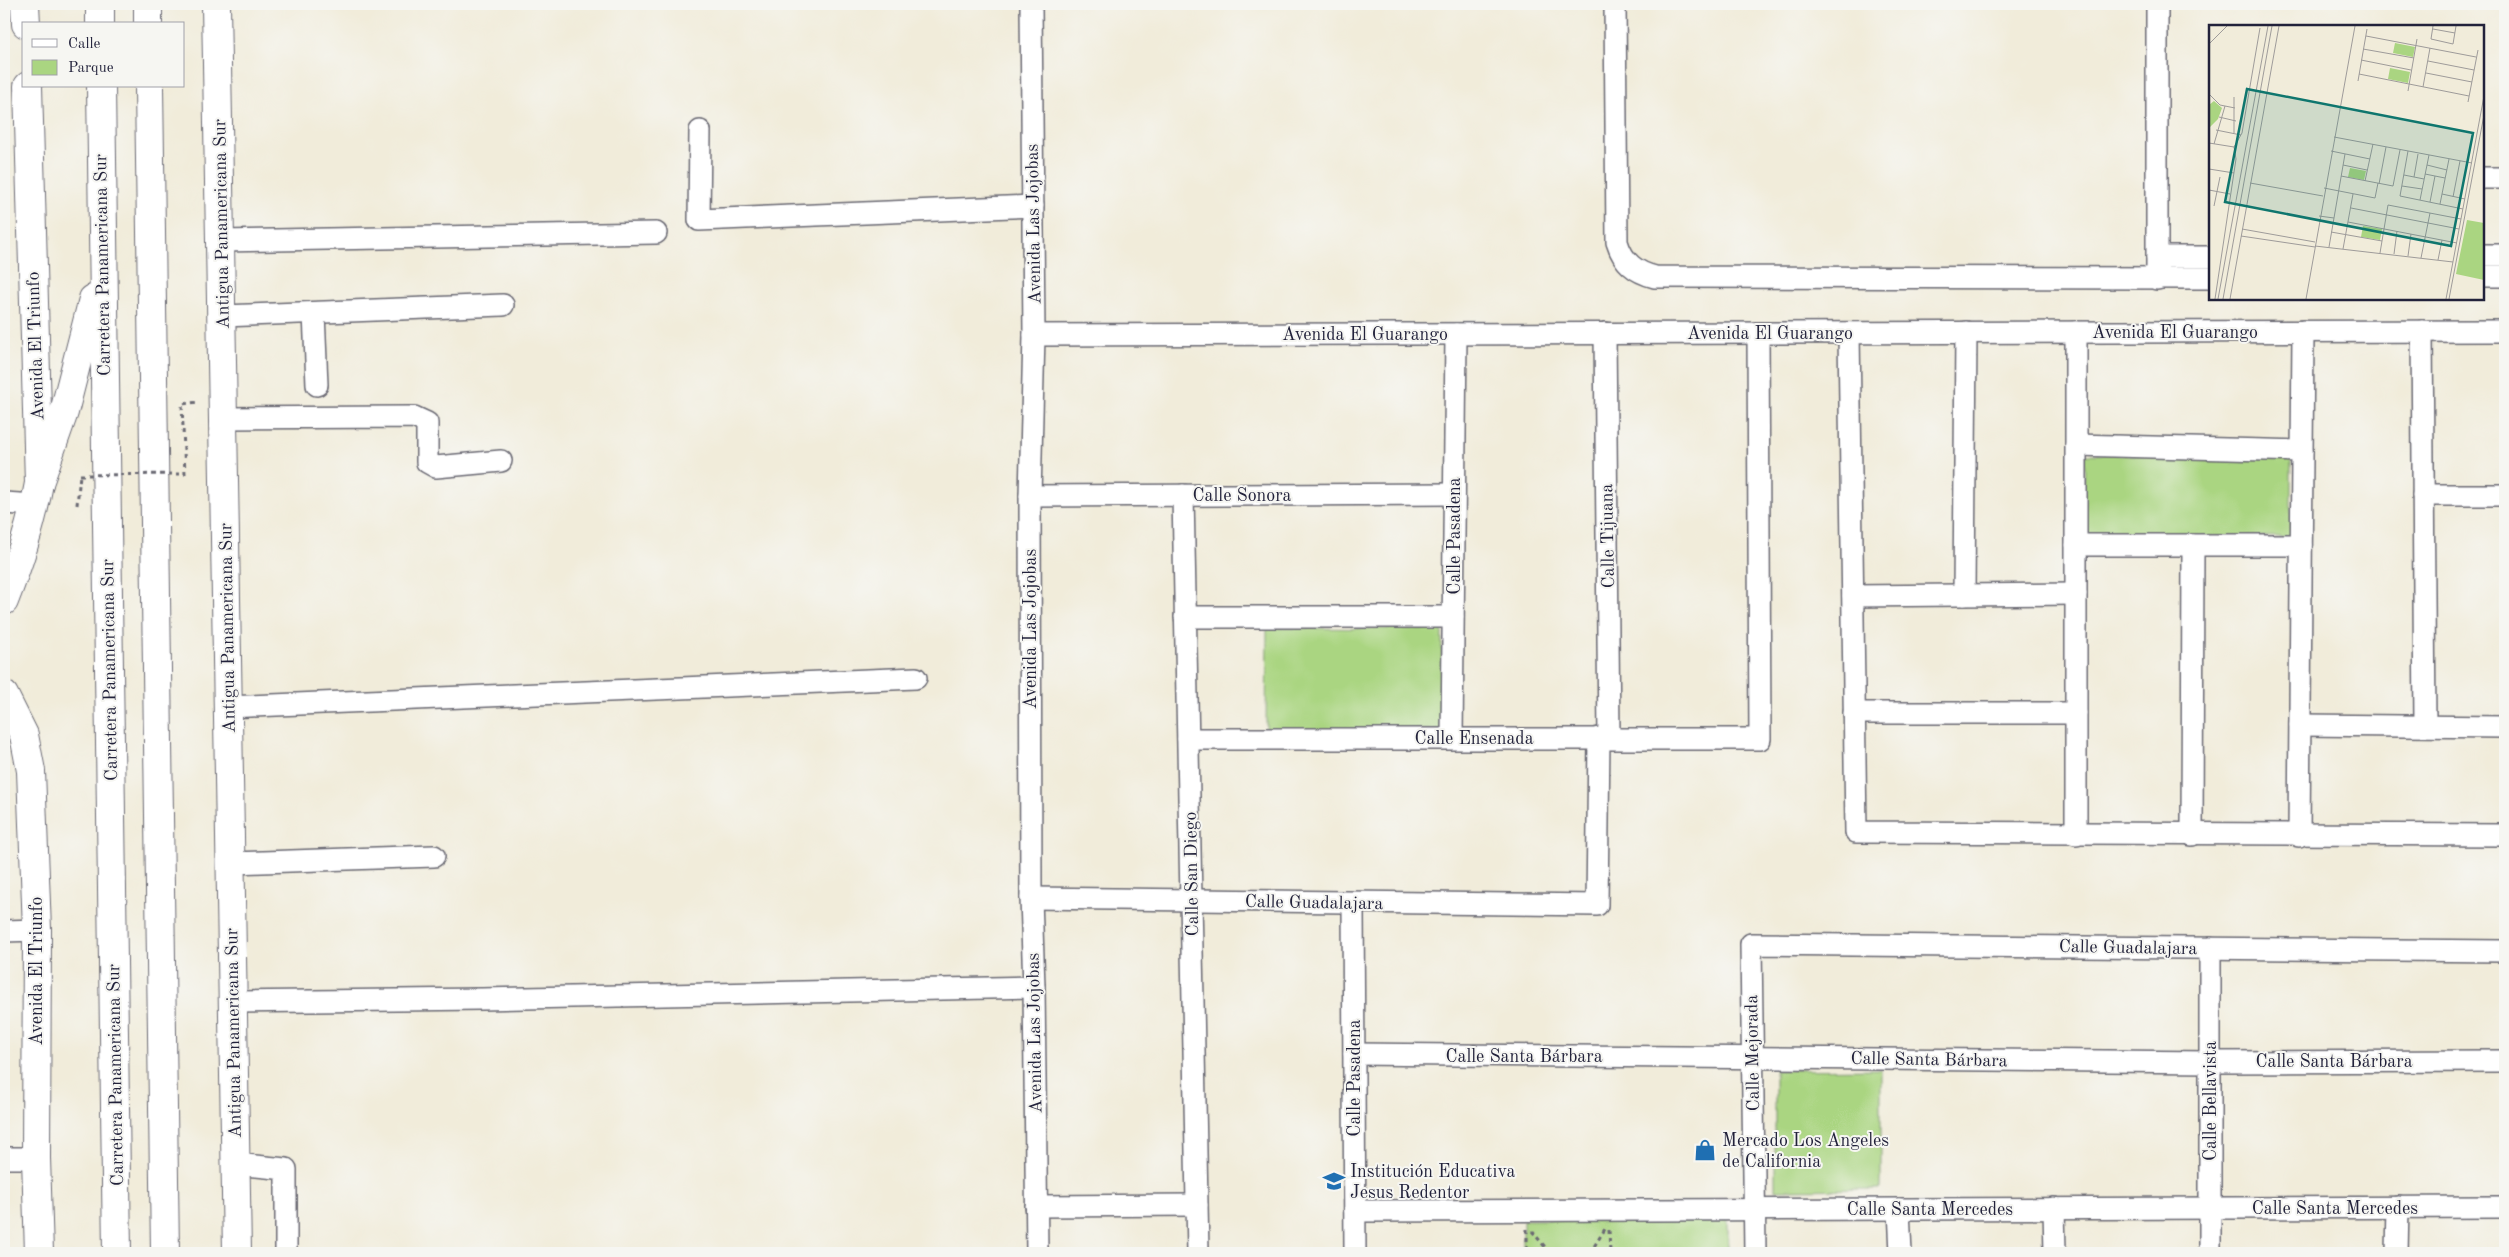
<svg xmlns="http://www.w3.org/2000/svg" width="2509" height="1257" font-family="'Old Standard TT',serif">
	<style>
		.green { fill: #aad581; stroke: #667c5e }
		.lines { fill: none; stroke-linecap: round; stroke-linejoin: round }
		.minor-casing { stroke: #6a6973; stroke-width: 24 }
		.major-casing { stroke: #6a6973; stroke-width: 30 }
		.highway-casing { stroke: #6a6973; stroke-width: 30 }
		.path { stroke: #6a6973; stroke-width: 3; stroke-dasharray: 4 4; stroke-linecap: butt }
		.minor { stroke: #fff; stroke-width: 21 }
		.major { stroke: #fff; stroke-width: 28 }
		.highway { stroke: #fff; stroke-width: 28 }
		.path-bridge { stroke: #6a6973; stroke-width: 3; stroke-dasharray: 4 4; stroke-linecap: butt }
		.labels { text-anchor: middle; stroke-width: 4; stroke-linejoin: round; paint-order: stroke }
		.street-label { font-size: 18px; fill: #22223b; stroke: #f6f6f2 }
		.poi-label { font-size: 18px; fill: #22223b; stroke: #f6f6f2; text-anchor: start }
		.inset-road { fill: none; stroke: #9e9b9a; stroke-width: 1 }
		.view { fill: #0f766e; fill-opacity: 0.15; stroke: #0f766e; stroke-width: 2.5 }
		.inset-edge { fill: none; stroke: #22223b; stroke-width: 2.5 }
	</style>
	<rect width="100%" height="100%" fill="#f6f6f2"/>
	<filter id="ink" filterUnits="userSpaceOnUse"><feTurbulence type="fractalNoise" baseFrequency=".02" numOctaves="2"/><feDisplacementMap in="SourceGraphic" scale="10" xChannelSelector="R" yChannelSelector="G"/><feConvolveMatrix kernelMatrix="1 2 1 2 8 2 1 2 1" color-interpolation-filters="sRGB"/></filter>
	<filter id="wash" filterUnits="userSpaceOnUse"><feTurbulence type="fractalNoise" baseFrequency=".0096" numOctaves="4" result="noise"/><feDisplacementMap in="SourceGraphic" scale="20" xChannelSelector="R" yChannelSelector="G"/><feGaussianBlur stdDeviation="1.12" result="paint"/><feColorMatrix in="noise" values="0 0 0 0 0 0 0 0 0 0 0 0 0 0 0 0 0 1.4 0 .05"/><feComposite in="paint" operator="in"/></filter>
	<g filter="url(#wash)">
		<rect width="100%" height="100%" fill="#f1ecda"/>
		<g class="green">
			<polygon points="2085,454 2291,457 2291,537 2083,535"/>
			<polygon points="1267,628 1442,629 1441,730 1266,729"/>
			<polygon points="1881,1069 1881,1189 1775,1190 1775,1070"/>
			<polygon points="1728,1218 1728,1253 1523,1253 1523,1220"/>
		</g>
	</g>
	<g filter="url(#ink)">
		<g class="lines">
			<g class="minor-casing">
				<g id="minor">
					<polyline points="1031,4 1034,335 1030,496 1031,898 1034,987 1037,1253"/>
					<path d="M 1615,4 L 1617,242 C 1623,262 1635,272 1655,277 L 2210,278"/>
					<polyline points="2157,4 2157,279"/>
					<polyline points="700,131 699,220 1033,206"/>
					<polyline points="2483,178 2505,178"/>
					<polyline points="222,241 656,233"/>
					<polyline points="2483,255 2505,255"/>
					<polyline points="2157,257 2210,257"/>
					<polyline points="2483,276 2505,276"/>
					<polyline points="314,313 317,385"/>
					<polyline points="223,316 503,305"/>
					<polyline points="2422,331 2425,726"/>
					<polyline points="2076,332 2076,834"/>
					<polyline points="1605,333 1609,738"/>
					<polyline points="1849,333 1856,832 2505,835"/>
					<polyline points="1034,335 2505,331"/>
					<polyline points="224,418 414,417 427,423 427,462 436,467 501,461"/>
					<polyline points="2076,445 2302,451"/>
					<polyline points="1183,495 1198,1253"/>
					<polyline points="2423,495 2505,495"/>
					<polyline points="1030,496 1454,494"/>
					<polyline points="4,503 35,505"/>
					<polyline points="2076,545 2301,545"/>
					<polyline points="1964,595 1966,332"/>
					<polyline points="1853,596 2076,594"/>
					<polyline points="1185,617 1453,617"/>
					<polyline points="227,707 916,678"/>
					<polyline points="1854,713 2076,713"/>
					<polyline points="2300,725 2505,727"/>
					<polyline points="1452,738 1456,334"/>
					<polyline points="1188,739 1760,739 1758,333"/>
					<polyline points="2192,835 2193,545"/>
					<polyline points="2299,836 2303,331"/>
					<polyline points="231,863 434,856"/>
					<polyline points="1031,898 1597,905 1599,738"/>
					<polyline points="1353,903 1355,1253"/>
					<polyline points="4,931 37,930"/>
					<polyline points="2210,948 2210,1253"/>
					<polyline points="232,1002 482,999 1034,987"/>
					<polyline points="1354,1054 2210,1062 2505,1061"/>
					<polyline points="4,1158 36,1158"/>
					<polyline points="235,1164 286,1169 286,1253"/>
					<polyline points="1036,1206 1197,1205"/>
					<polyline points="2054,1208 2055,1253"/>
					<polyline points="1899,1209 1901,1253"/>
					<polyline points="1355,1211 2505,1207"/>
					<polyline points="1755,1253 1751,944 2505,951"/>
					<polyline points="2397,1253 2398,1207"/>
				</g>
			</g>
			<g class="major-casing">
				<g id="major">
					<polyline points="25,4 26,24"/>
					<polyline points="216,4 237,1253"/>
					<path d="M 4,601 C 19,563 32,524 39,483 L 28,86"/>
					<polyline points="4,695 24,735 31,771 37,930 36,1158 39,1253"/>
				</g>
			</g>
			<g class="highway-casing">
				<g id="highway">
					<polyline points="100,4 100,24"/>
					<polyline points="148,4 148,24"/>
					<polyline points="101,86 117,1253"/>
					<polyline points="149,86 165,1253"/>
					<polyline points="39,483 64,412 93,299"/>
				</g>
			</g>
			<g class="path">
				<polyline points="185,474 182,404 199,402"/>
				<polyline points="77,505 80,475"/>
				<polyline points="1527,1229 1527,1253"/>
				<polyline points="1609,1230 1610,1253"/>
				<polyline points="1532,1231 1550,1253"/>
				<polyline points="1590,1253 1605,1229"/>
			</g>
			<use href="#minor" class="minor"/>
			<use href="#major" class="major"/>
			<use href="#highway" class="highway"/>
			<polyline class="path-bridge" points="80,475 185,474"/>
		</g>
	</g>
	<defs>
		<g id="shop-bare" transform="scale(1.725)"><path d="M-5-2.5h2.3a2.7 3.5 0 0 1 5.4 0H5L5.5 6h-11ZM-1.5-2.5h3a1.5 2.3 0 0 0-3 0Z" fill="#1f6fb2" stroke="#f6f6f2" stroke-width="2.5" paint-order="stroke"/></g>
		<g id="school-bare" transform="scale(1.725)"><path d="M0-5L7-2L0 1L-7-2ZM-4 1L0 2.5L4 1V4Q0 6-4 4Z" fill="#1f6fb2" stroke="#f6f6f2" stroke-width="2.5" paint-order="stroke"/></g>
	</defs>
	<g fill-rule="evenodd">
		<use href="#shop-bare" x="1705" y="1150"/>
		<use href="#school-bare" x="1334" y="1181"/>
	</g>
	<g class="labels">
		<g class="street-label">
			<text transform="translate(221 224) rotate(-91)" y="6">Antigua Panamericana Sur</text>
			<text transform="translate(1033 224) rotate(-91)" y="6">Avenida Las Jojobas</text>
			<text transform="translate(102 265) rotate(-91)" y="6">Carretera Panamericana Sur</text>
			<text x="2175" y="338">Avenida El Guarango</text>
			<text x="1770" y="339">Avenida El Guarango</text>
			<text x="1365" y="340">Avenida El Guarango</text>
			<text transform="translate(35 346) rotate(-92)" y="6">Avenida El Triunfo</text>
			<text x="1242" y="501">Calle Sonora</text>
			<text transform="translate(1454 536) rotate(-90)" y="6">Calle Pasadena</text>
			<text transform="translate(1607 536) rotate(-91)" y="6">Calle Tijuana</text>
			<text transform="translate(227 628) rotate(-91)" y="6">Antigua Panamericana Sur</text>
			<text transform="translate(1030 629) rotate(-90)" y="6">Avenida Las Jojobas</text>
			<text transform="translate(109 670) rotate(-91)" y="6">Carretera Panamericana Sur</text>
			<text x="1474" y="744">Calle Ensenada</text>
			<text transform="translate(1191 874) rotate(-91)" y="6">Calle San Diego</text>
			<text transform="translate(1314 902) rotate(1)" y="6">Calle Guadalajara</text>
			<text transform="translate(2128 947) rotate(1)" y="6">Calle Guadalajara</text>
			<text transform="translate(36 971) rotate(-90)" y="6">Avenida El Triunfo</text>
			<text transform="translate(233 1033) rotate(-91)" y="6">Antigua Panamericana Sur</text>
			<text transform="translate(1034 1033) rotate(-91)" y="6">Avenida Las Jojobas</text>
			<text transform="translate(1752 1053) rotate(-91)" y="6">Calle Mejorada</text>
			<text x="1524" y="1062">Calle Santa Bárbara</text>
			<text transform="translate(1929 1059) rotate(1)" y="6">Calle Santa Bárbara</text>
			<text x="2334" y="1067">Calle Santa Bárbara</text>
			<text transform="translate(115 1075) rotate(-91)" y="6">Carretera Panamericana Sur</text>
			<text transform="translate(1354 1078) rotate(-90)" y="6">Calle Pasadena</text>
			<text transform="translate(2210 1101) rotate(-90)" y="6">Calle Bellavista</text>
			<text x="2335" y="1214">Calle Santa Mercedes</text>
			<text x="1930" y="1215">Calle Santa Mercedes</text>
		</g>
		<g class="poi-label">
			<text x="1722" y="1146">Mercado Los Angeles<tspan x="1722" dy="21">de California</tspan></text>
			<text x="1350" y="1177">Institución Educativa<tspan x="1350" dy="21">Jesus Redentor</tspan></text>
		</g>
	</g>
	<g transform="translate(2209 25)">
		<rect width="275" height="275" fill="#f1ecda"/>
		<path d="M 186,18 L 206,22 L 204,32 L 184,28 ZM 181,43 L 201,47 L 199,58 L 179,54 ZM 5,76 L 13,83 L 9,94 L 0,103 L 0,80 ZM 141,143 L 157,146 L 155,155 L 139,152 ZM 258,195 L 275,198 L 275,255 L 247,249 ZM 154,201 L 173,204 L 171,215 L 152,212 Z" fill="#aad581"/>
		<path class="inset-road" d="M 224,1 L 222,14 L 244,19 L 247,1M 224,4 L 246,8M 157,11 L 267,32M 0,19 L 18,1M 154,24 L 205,33M 152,35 L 202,45M 219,36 L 265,45M 217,48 L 263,57M 150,49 L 260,71M 149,56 L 158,4M 214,62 L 221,23M 199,66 L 208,14M 0,69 L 11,80 L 26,83M 259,77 L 269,25M 10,92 L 27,96M 7,105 L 32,110M 25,108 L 25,72M 125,112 L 263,138M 0,118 L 25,122M 5,119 L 16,81M 122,126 L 161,134M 199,126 L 191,171 L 254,184M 134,140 L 158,145M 218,140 L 238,145M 0,144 L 25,148M 216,149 L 236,153M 195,150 L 215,154M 132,151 L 184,161 L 191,125M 205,152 L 209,129M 156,156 L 164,119M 41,158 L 114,171M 170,159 L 177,122M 193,161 L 213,164M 115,163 L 166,173 L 169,158M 0,165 L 21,169M 233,169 L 256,174M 244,172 L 251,136M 211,175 L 220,130M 221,177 L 226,151M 231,179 L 240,134M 5,181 L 11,152M 142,183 L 250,204M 110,191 L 125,193M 139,197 L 248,218M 33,204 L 106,217M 122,207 L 173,216M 32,211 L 106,222M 106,221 L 244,237M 120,222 L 136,129M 134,224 L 144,169M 171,228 L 179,180 L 252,194M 185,229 L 188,206M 199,231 L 202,209M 212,233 L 221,188M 229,235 L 233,215M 6,274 L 27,134 L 25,122 L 33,108 L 51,3M 9,274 L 59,1M 14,274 L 63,1M 21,274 L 70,1M 97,274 L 146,1M 237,274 L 275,71M 240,274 L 275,90"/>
		<path class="view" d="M 38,64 L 264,108 L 242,221 L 16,177 Z"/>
		<rect width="275" height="275" class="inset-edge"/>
	</g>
	<rect width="2509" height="1257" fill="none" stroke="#f6f6f2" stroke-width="20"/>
	<rect x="22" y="22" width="162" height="65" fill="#f6f6f2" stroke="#a1a1a9"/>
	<rect x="32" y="39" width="25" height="8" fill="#ffffff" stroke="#a1a1a9"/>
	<text x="68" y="48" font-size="15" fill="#22223b">Calle</text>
	<rect x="32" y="60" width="25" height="15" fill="#aad581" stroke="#a1a1a9"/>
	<text x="68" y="72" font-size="15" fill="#22223b">Parque</text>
</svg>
